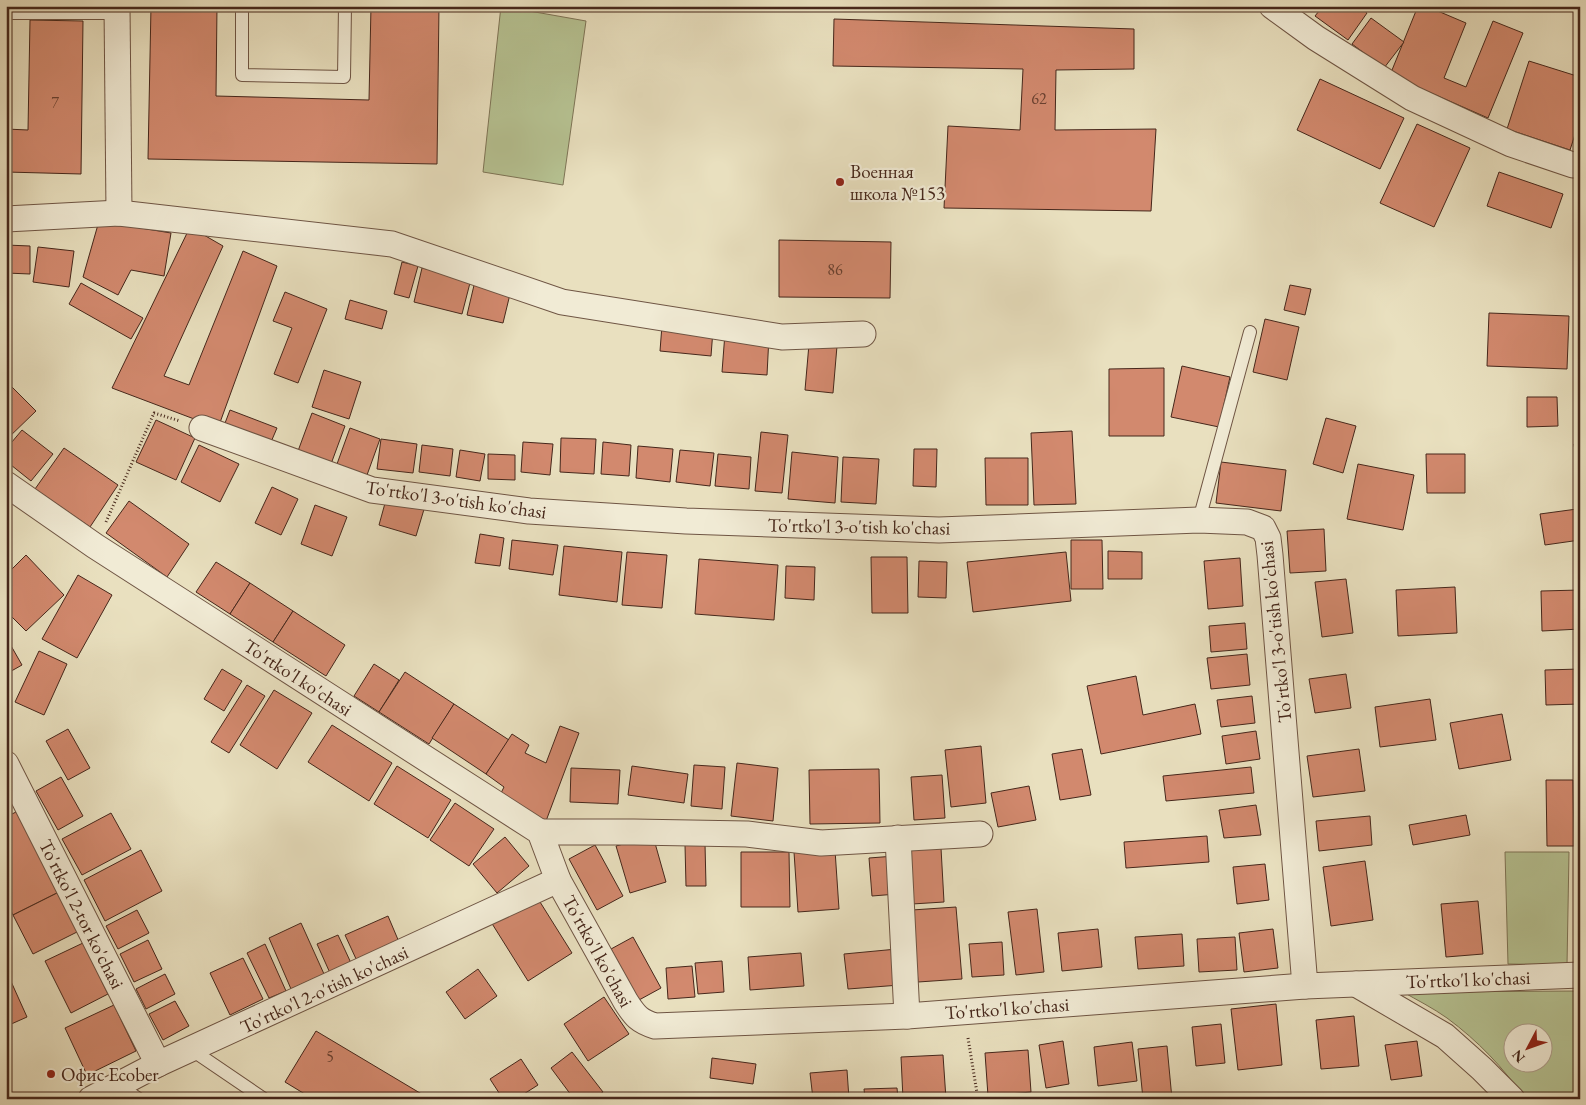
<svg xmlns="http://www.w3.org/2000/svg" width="1586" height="1105" font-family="'EB Garamond',serif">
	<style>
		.green { fill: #b6c292; stroke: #7e7456; fill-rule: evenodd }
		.building { fill: #d2896e; stroke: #46271b }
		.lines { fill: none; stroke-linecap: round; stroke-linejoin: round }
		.service-casing { stroke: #6f5544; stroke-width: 14 }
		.minor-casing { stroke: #6f5544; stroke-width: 27 }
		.path { stroke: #46271b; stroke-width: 3; stroke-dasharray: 1 2.5; stroke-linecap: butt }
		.service { stroke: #f1ebd5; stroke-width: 12 }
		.minor { stroke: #f1ebd5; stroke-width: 25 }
		.poi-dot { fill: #8f2418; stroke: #f1ebd5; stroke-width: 2 }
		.labels { text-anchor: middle; stroke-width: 4.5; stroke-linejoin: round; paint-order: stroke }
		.number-label { font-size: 16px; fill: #694030 }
		.poi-label { font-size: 19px; fill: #46271b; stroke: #f1ebd5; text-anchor: start }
		.street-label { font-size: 19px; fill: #46271b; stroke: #f1ebd5 }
	</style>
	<rect width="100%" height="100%" fill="#e9e0bf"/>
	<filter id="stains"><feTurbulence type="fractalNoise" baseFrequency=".004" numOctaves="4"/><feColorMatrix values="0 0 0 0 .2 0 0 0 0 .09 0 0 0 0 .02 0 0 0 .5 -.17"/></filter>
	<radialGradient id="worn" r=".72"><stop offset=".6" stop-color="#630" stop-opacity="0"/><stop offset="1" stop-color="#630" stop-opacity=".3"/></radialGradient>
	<g class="green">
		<polygon points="501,6 586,21 563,185 483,172"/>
		<polygon points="1580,817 1580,964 1574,966 1578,829"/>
		<polygon points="1505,852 1569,852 1567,965 1508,964"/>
		<path d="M 1580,991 L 1580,1099 L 1525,1099 C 1503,1067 1478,1041 1447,1018 C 1433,1008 1417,1000 1403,992 ZM 1514,1032 L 1544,1032 L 1544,1062 L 1514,1062 Z"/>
	</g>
	<g class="building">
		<polygon points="151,6 217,6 216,96 369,100 371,6 439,6 437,164 148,159"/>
		<polygon points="1323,6 1358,6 1367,13 1348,40 1315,16"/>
		<polygon points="1418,6 1426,6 1466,23 1444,78 1466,87 1493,21 1523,33 1488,118 1390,75"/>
		<polygon points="1371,18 1404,42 1384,68 1352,44"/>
		<polygon points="834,19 1134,29 1134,69 1056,70 1055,130 1156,129 1151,211 944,208 948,126 1020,130 1023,69 833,66"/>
		<polygon points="30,20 83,21 81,174 6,172 6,129 28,130"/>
		<polygon points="1529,61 1580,77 1580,119 1570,150 1507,129"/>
		<polygon points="1320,79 1404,118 1380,169 1297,130"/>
		<polygon points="1417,124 1470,148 1434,227 1380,203"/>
		<polygon points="1499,172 1563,194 1551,228 1487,206"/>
		<polygon points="1579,199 1580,199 1580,289 1575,289"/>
		<polygon points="99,221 171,233 164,276 131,270 118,295 83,277"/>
		<polygon points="190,227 223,246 164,376 189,385 243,251 277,266 218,428 112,388"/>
		<polygon points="779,240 891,242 890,298 779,297"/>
		<polygon points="6,245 30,246 30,274 6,273"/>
		<polygon points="38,247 74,251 69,287 33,282"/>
		<polygon points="402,262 418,266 409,298 394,294"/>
		<polygon points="422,268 471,279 462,314 414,302"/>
		<polygon points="475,281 511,290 503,323 467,315"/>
		<polygon points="81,283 143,318 131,339 69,304"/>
		<polygon points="1290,285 1311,289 1305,315 1284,310"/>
		<polygon points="285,292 327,309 298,383 274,374 292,328 273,321"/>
		<polygon points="350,300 387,311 382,329 345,319"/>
		<polygon points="1489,313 1569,316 1567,369 1487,366"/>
		<polygon points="1265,319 1299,327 1287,380 1253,372"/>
		<polygon points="662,325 713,330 711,356 660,351"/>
		<polygon points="725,333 769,336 767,375 722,372"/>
		<polygon points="809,344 837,346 833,393 805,390"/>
		<polygon points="1182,366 1230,377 1219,427 1171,417"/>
		<polygon points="1164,368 1164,436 1109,436 1109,369"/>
		<polygon points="324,370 361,382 349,419 312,407"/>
		<polygon points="6,381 36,411 6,440"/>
		<polygon points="1527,397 1557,397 1558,426 1527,427"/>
		<polygon points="230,410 277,428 268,449 222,431"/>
		<polygon points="312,413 345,426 331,464 298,451"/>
		<polygon points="1326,418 1356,426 1343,473 1313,464"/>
		<polygon points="156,420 195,438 176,480 136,462"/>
		<polygon points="350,428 380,439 367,475 337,464"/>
		<polygon points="22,430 53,454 31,481 6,461 6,449"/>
		<polygon points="1072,431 1076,504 1034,505 1031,433"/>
		<polygon points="761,432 788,435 782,493 755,491"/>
		<polygon points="561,438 596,439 594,474 560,472"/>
		<polygon points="381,439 417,444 413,473 377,469"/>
		<polygon points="523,442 553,444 550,475 521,472"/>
		<polygon points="603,442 631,445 629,476 601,474"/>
		<polygon points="1580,443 1580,472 1578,472 1574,444"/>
		<polygon points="199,445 239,464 220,502 181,482"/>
		<polygon points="422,445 453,449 450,476 419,472"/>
		<polygon points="638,446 673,449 670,482 636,478"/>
		<polygon points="64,448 118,485 90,527 35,489"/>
		<polygon points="914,449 937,449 936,487 913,486"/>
		<polygon points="460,450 485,454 480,481 456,477"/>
		<polygon points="680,450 714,453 710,486 676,482"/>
		<polygon points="792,452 838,457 835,503 788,499"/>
		<polygon points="488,454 515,455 515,480 488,479"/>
		<polygon points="718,454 751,457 749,489 715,486"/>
		<polygon points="1426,454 1465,454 1465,493 1427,493"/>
		<polygon points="843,457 879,459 876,504 841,502"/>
		<polygon points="985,458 1028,458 1028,505 986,505"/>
		<polygon points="1221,462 1286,470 1281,511 1216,503"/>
		<polygon points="1358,464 1414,475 1403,530 1347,519"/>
		<polygon points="272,487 298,499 281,535 255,523"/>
		<polygon points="387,496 425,506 416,536 379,525"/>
		<polygon points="129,501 189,544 167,577 106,533"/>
		<polygon points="315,505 347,517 332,556 301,544"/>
		<polygon points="1577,509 1580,540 1545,545 1540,514"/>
		<polygon points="1324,529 1326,571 1290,573 1287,531"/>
		<polygon points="480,534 504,538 500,566 475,563"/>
		<polygon points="512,540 558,545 553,575 509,569"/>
		<polygon points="1071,540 1102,540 1103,589 1071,589"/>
		<polygon points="564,546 622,552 617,602 559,595"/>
		<polygon points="1108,551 1142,552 1142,579 1108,579"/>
		<polygon points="627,552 667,555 662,608 622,605"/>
		<polygon points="1066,552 1071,601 973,612 967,562"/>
		<polygon points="26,555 64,595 26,631 6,611 6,575"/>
		<polygon points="871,557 907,557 908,613 872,613"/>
		<polygon points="1240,558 1243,606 1208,609 1204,561"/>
		<polygon points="699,559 778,565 774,620 695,614"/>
		<polygon points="919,561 947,562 946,598 918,597"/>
		<polygon points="216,562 250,583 230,614 196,592"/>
		<polygon points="786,566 815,567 814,600 785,598"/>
		<polygon points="78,575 112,595 77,658 42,639"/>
		<polygon points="1346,579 1353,633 1322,637 1315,582"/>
		<polygon points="250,583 293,611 273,642 230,614"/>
		<polygon points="1455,587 1457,633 1398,636 1396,590"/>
		<polygon points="1580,590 1580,629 1542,631 1541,591"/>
		<polygon points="293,611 345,645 326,676 273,642"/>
		<polygon points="1245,623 1247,649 1211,652 1209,626"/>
		<polygon points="6,637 22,665 6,674"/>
		<polygon points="39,651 67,664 44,715 15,702"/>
		<polygon points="1247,654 1250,685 1211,689 1207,658"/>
		<polygon points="374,664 399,680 379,712 354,696"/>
		<polygon points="222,669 242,681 224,711 204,699"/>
		<polygon points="1580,669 1580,704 1546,705 1545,670"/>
		<polygon points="405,672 454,704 429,744 379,712"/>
		<polygon points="1346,674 1351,708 1315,713 1309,679"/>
		<polygon points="1136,676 1143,715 1195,704 1201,734 1101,754 1087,686"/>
		<polygon points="247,685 265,696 229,753 211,742"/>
		<polygon points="274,690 312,713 277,769 240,745"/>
		<polygon points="1252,696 1255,723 1221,727 1217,700"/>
		<polygon points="1430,699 1436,740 1380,747 1375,707"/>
		<polygon points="454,704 509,740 486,774 432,738"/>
		<polygon points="1502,714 1511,760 1459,769 1450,723"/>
		<polygon points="332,725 392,763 369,801 308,762"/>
		<polygon points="560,726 579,733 546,821 499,797 504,787 486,774 512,734 529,745 525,753 546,763"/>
		<polygon points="68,729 90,768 68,780 46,741"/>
		<polygon points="1256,731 1260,759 1226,764 1222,736"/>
		<polygon points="981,746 986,803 951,807 945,750"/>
		<polygon points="1082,749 1091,795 1060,800 1052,754"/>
		<polygon points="1359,749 1365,791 1313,797 1307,756"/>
		<polygon points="737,763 778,768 773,821 731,816"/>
		<polygon points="694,765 725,767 722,809 691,806"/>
		<polygon points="397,766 451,800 428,838 374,804"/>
		<polygon points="632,766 688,774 684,803 628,795"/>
		<polygon points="1251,767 1254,793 1166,801 1163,776"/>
		<polygon points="571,768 620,770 618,804 570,802"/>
		<polygon points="879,769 880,823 810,824 809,770"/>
		<polygon points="942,775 945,818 914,820 911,777"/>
		<polygon points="61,777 83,816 58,830 36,791"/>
		<polygon points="1546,780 1573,780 1574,846 1547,846"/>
		<polygon points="1029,786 1036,820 998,827 991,793"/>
		<polygon points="455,803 494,829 469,866 430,840"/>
		<polygon points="1256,805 1261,835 1224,838 1219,810"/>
		<polygon points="18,811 59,892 13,915 6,901 6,817"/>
		<polygon points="111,813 131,849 82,875 62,839"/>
		<polygon points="1466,815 1470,835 1413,845 1409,825"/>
		<polygon points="1370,816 1372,845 1319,851 1316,821"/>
		<polygon points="653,836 666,882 630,893 616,846"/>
		<polygon points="1207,836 1209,862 1126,868 1124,842"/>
		<polygon points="505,837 529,866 497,893 473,864"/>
		<polygon points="705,844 706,886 686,886 685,845"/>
		<polygon points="595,845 623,896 597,910 569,859"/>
		<polygon points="941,848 944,902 912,904 909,850"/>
		<polygon points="141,850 162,891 105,921 84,880"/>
		<polygon points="835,850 839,909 798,912 794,852"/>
		<polygon points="741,852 789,852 790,907 741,907"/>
		<polygon points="895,856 897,894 872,896 869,858"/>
		<polygon points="1365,861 1373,920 1331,926 1323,867"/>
		<polygon points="1265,864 1269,900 1237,904 1233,867"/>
		<polygon points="59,892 79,931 33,954 13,915"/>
		<polygon points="535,894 572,953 528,981 491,922"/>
		<polygon points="1478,901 1483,954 1446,957 1441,904"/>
		<polygon points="956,907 962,979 918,982 912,910"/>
		<polygon points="1037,909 1044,972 1016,975 1008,912"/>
		<polygon points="137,910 149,933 118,949 106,926"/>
		<polygon points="388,916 399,942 357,961 345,935"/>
		<polygon points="301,923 324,974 291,989 269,938"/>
		<polygon points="1098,929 1102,967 1062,971 1058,933"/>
		<polygon points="1273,929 1278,968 1244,972 1239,933"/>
		<polygon points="1182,934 1184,966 1138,969 1135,937"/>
		<polygon points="338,935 351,963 330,973 317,944"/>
		<polygon points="633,937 661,988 639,1000 611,949"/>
		<polygon points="1235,937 1237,970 1199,972 1197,939"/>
		<polygon points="148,940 162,969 134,982 120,954"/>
		<polygon points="1002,942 1004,975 972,977 969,944"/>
		<polygon points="83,943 108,994 71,1013 45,961"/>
		<polygon points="265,944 286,991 269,998 247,953"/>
		<polygon points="897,949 900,985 848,989 844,954"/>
		<polygon points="801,953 804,986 750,990 748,957"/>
		<polygon points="243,958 263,999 230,1015 210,973"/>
		<polygon points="722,961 724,992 698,994 695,963"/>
		<polygon points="692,966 695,997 668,999 666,968"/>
		<polygon points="478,969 497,996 465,1019 446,992"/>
		<polygon points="165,974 175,994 146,1009 136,989"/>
		<polygon points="9,977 27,1017 9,1025 6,1019 6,979"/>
		<polygon points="604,997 629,1034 588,1061 564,1024"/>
		<polygon points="175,1001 189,1026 163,1040 149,1014"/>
		<polygon points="1276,1004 1282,1065 1238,1070 1231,1009"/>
		<polygon points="114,1005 136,1051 87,1075 65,1028"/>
		<polygon points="1354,1016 1359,1066 1321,1069 1316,1020"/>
		<polygon points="1221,1024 1225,1063 1196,1066 1192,1027"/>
		<polygon points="316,1031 430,1099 313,1099 285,1082"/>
		<polygon points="1063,1041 1069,1084 1046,1088 1039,1045"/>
		<polygon points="1417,1041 1422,1076 1391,1080 1385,1045"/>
		<polygon points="1132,1042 1137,1081 1098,1086 1094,1047"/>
		<polygon points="1167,1046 1172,1099 1143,1099 1138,1049"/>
		<polygon points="1028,1050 1031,1092 988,1096 985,1053"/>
		<polygon points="572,1052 603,1092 593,1099 574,1099 551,1068"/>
		<polygon points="943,1055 946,1099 903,1099 901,1057"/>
		<polygon points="712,1058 756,1064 753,1084 710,1078"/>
		<polygon points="521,1059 538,1085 516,1099 503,1099 490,1079"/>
		<polygon points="847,1070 849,1099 813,1099 810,1073"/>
		<polygon points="897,1088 898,1099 865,1099 864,1089"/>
		<polygon points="627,1094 631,1099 621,1099"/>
	</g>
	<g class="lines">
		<g class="service-casing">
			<g id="service">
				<polyline points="242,6 242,75 344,77 345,6"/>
				<polyline points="6,13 117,13"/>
				<polyline points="1199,520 1250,332"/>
				<polyline points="192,1050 264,1099"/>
				<polyline points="118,1085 139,1099"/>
			</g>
		</g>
		<g class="minor-casing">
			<g id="minor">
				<polyline points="117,6 119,213"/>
				<polyline points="1272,6 1316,38 1412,98 1511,144 1573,165 1580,165"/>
				<polyline points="6,219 119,213 392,244 562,302 782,337 863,334"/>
				<polyline points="202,428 372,490 529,511 686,521 939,530 1199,520 1247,522 1263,528 1268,538 1270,555 1305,986"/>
				<path d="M 6,484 L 95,546 L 540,832 L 558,880 L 626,1002 C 635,1016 639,1021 655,1026 L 907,1016 L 1305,986 L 1580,975"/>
				<polyline points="6,764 158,1064"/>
				<polyline points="540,832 634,832 747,834 821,843 980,834"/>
				<polyline points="898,838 907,1016"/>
				<polyline points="1356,984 1445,1036 1482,1069 1512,1099"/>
				<polyline points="91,1099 158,1064 558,880"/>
			</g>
		</g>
		<g class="path">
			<polyline points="106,522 154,413 180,421"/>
			<polyline points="968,1038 978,1099"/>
		</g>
		<use href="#service" class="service"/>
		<use href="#minor" class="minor"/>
	</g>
	<g class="poi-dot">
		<circle cx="840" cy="182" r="5"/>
		<circle cx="51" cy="1074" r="5"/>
	</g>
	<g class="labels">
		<g class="number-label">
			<text x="1039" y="104">62</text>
			<text x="55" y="108">7</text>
			<text x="835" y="275">86</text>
			<text x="330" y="1062">5</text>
		</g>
		<g class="poi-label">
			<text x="850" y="178">Военная<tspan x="850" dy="22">школа №153</tspan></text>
			<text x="61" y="1081">Офис Ecober</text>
		</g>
		<g class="street-label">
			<text transform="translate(456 499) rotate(8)" y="7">To'rtko'l 3-o'tish ko'chasi</text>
			<text transform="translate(859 526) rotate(1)" y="7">To'rtko'l 3-o'tish ko'chasi</text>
			<text transform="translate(1275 632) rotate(-96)" y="7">To'rtko'l 3-o'tish ko'chasi</text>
			<text transform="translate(298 677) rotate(33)" y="7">To'rtko'l ko'chasi</text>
			<text transform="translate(82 914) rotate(63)" y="7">To'rtko'l 2-tor ko'chasi</text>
			<text transform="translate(598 951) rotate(61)" y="7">To'rtko'l ko'chasi</text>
			<text transform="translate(1468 979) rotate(-2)" y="7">To'rtko'l ko'chasi</text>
			<text transform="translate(324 989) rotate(-25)" y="7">To'rtko'l 2-o'tish ko'chasi</text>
			<text transform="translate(1007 1008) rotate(-4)" y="7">To'rtko'l ko'chasi</text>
		</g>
	</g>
	<rect width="1586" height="1105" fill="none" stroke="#e9e0bf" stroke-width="25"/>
	<rect x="8" y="8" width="1571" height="1090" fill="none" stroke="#46271b" stroke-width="2.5"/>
	<rect x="12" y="12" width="1561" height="1080" fill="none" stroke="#46271b"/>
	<g transform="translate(1528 1048) rotate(229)"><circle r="24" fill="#f1ebd5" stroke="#ad9d8b"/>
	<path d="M0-4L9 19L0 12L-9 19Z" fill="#8f2418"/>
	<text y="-8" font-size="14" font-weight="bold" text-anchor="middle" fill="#46271b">N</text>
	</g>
	<rect width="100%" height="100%" filter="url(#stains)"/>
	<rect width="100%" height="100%" fill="url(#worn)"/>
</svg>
